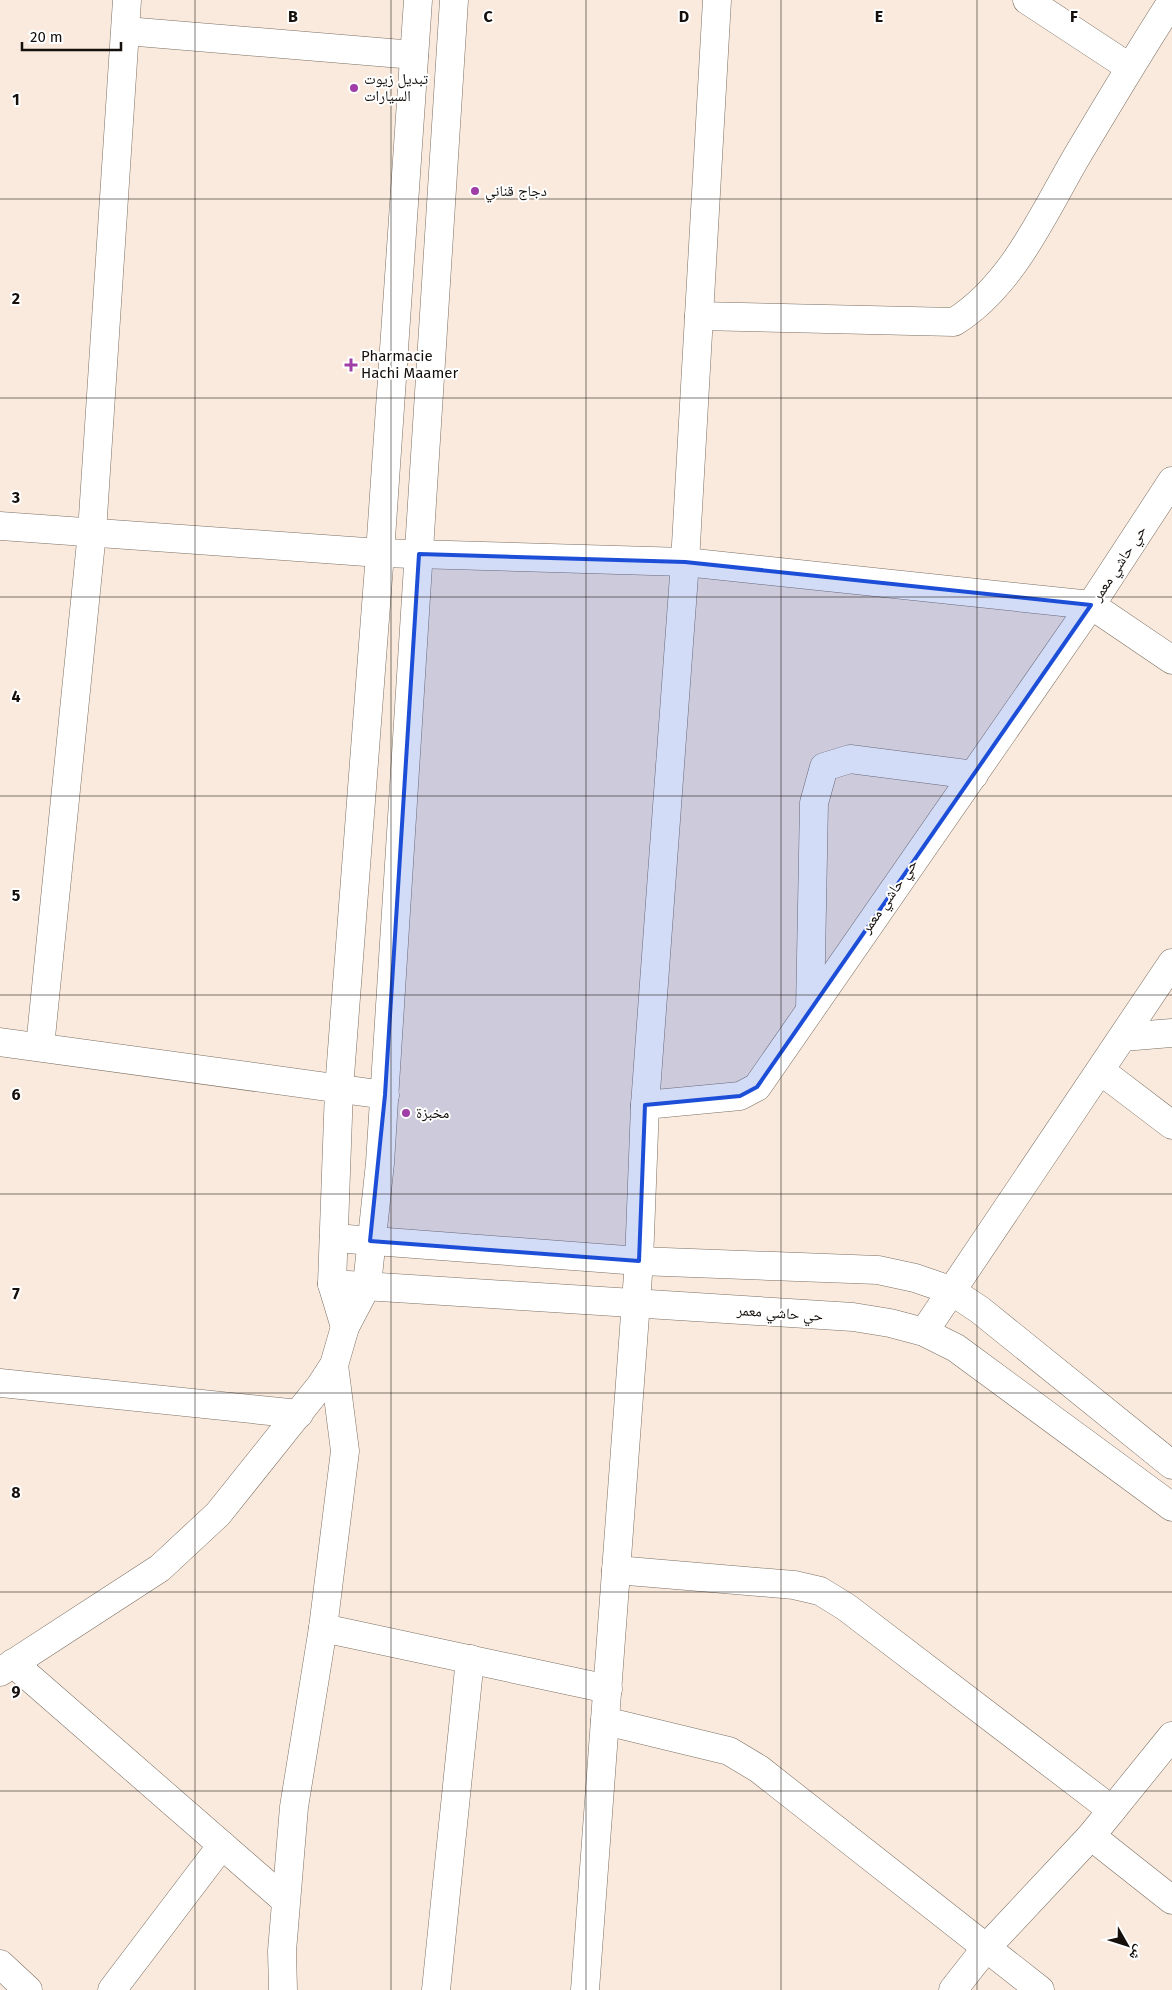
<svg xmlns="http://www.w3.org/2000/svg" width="1172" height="1990" font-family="'Fira Sans','Noto Naskh Arabic',sans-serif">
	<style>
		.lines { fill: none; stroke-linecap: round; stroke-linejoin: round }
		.minor-casing { stroke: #7c6f63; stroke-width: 29 }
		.tertiary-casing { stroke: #7c6f63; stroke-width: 29 }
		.minor { stroke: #fff; stroke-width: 28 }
		.tertiary { stroke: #fff; stroke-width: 28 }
		.marked { fill: #1d4ed8; fill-opacity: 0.2; stroke: #1d4ed8; stroke-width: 4; stroke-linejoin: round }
		.grid { fill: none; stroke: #15100c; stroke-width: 1; stroke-opacity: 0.55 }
		.poi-dot { fill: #9e3ea6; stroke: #fff; stroke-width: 2 }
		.labels { text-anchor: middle; stroke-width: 4; stroke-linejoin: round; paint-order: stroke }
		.poi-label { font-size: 15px; fill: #15100c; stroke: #fff; text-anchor: start }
		.street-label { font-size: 15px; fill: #15100c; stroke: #fff }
		.grid-label { font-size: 16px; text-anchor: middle; font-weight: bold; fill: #15100c; stroke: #fff; stroke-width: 4; stroke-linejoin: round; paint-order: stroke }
	</style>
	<rect width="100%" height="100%" fill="#f9eadd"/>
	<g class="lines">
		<g class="minor-casing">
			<g id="minor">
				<polyline points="1027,0 1129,67"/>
				<polyline points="126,31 414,55"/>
				<path d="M 699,316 L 954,322 C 1013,285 1043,214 1077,156 C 1108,104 1139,52 1172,1"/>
				<polyline points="0,526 380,553 685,562 1091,605 1172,660"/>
				<polyline points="810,1010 814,803 824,767 850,759 974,775"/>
				<polyline points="1123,1037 1172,1033"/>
				<polyline points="0,1042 385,1095"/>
				<polyline points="40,1047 92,532 127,0"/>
				<polyline points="1101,1071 1172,1125"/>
				<polyline points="645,1105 685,562 717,0"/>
				<polyline points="334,1238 639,1261 878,1270 915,1278 950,1290 980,1310 1172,1465"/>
				<polyline points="332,1284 853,1317 890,1323 924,1332 956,1348 1172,1507"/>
				<polyline points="924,1332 1172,963"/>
				<polyline points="0,1383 299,1414"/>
				<polyline points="616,1570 794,1585 820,1591 846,1607 1112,1810"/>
				<polyline points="323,1628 608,1689"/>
				<polyline points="13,1663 285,1900"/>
				<polyline points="605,1721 729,1751 759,1769 1040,1990"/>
				<polyline points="1091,1836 1172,1900"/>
				<polyline points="0,1964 28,1990"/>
				<polyline points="112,1990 222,1845"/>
				<polyline points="283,1990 282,1951 294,1807 323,1628 345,1451 334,1365"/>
				<polyline points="436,1990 470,1659"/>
				<polyline points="585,1990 639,1261 645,1105 740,1096 757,1087 1091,605 1172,481"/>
				<polyline points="953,1990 986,1948 1091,1836 1172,1736"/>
			</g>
		</g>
		<g class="tertiary-casing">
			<g id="tertiary">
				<polyline points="345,1327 332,1284 339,1089 380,553 418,0"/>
				<polyline points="0,1672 160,1568 218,1514 321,1385 334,1365 345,1327 367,1285 380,1163 454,0"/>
			</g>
		</g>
		<use href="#minor" class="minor"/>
		<use href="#tertiary" class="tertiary"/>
	</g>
	<path class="marked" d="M 419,554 L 685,562 L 1091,605 L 757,1087 L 740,1096 L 645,1105 L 639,1261 L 370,1241 L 385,1095 Z"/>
	<path class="grid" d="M 195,0 L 195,1990M 391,0 L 391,1990M 586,0 L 586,1990M 781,0 L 781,1990M 977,0 L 977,1990M 0,199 L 1172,199M 0,398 L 1172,398M 0,597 L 1172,597M 0,796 L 1172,796M 0,995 L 1172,995M 0,1194 L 1172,1194M 0,1393 L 1172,1393M 0,1592 L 1172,1592M 0,1791 L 1172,1791"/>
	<g class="poi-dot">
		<circle cx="354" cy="88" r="5"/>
		<circle cx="475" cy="191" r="5"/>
		<path d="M348.5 357.5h5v5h5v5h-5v5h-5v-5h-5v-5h5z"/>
		<circle cx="406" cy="1113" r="5"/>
	</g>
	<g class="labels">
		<g class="poi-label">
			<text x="364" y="84">تبديل زيوت<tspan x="364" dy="17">السيارات</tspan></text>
			<text x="485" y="196">دجاج قناني</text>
			<text x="361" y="361">Pharmacie<tspan x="361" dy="17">Hachi Maamer</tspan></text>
			<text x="416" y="1118">مخبزة</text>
		</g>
		<g class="street-label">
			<text transform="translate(1119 563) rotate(-57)" y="5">حي حاشي معمر</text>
			<text transform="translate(889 896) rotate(-55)" y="5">حي حاشي معمر</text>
			<text transform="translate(780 1313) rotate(4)" y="5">حي حاشي معمر</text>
		</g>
	</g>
	<g class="grid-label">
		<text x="293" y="22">B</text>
		<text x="488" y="22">C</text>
		<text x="684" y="22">D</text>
		<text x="879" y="22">E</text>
		<text x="1074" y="22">F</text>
		<text x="16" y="105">1</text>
		<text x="16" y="304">2</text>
		<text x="16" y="503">3</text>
		<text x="16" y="702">4</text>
		<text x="16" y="901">5</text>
		<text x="16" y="1100">6</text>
		<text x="16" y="1299">7</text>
		<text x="16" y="1498">8</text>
		<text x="16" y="1697">9</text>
	</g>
	<g transform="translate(1127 1945) rotate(129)" stroke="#ffffff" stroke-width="4" paint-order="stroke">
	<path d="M0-4L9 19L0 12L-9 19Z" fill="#15100c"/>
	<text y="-8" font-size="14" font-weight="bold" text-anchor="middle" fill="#15100c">ش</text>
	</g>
	<path d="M22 42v8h99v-8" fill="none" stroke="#15100c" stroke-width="2.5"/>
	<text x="30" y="42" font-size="15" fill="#15100c" stroke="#ffffff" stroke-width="4" paint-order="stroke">20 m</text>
</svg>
